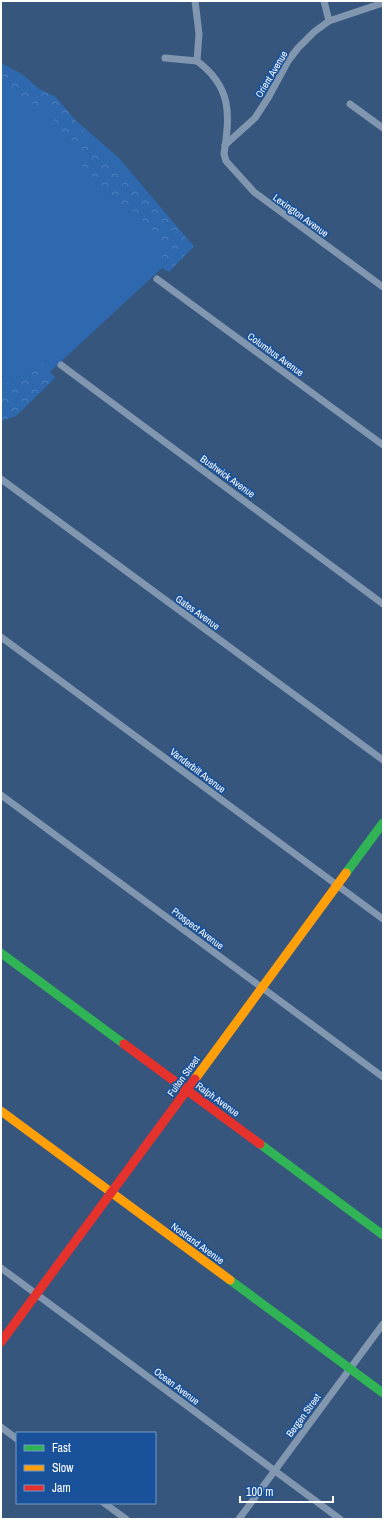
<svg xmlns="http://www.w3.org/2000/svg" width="384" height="1520" font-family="'Archivo Narrow',sans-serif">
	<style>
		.grass { fill: #2e69b0 }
		.forest { fill: url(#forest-crowns) }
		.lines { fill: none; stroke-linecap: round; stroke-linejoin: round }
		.street { stroke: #8196af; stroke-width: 7 }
		.fast { stroke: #30b455; stroke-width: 9 }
		.slow { stroke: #ff9f0a; stroke-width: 9 }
		.jam { stroke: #e5322d; stroke-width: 9 }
		.labels { text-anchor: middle; stroke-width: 3.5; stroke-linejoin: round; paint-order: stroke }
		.street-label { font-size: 10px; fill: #fff; stroke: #19529b }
	</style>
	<defs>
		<pattern id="forest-crowns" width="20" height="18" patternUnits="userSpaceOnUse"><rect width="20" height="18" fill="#2e69b0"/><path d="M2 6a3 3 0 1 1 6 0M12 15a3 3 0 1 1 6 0" fill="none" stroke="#4d80bc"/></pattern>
	</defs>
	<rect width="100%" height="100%" fill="#36567e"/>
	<polygon class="grass" points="1,63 22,74 118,157 190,242 1,417"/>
	<g class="forest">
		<polygon points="1,71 56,97 101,151 194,246 169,272 158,265 162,251 158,235 135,213 93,185 83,168 77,151 52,118 49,109 23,100 1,88"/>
		<polygon points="44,364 55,378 16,416 1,421 1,386"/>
	</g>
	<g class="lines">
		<g class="street">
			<path d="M 195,1 L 199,34 L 197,61 C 232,87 230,114 224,154 L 226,161 L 254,192 L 383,287"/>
			<polyline points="324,1 329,21"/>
			<polyline points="165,58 197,61"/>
			<polyline points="350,104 383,128"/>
			<polyline points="225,145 255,118 268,98 288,61 298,48 314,32 329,21 383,3"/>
			<polyline points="157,279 383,445"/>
			<polyline points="61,365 383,604"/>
			<polyline points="1,479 383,760"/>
			<polyline points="1,637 383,919"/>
			<polyline points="1,795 383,1077"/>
			<polyline points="1,1268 340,1519"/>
			<polyline points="1,1427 17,1439"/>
			<polyline points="104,1503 126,1519"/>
			<polyline points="239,1519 383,1324"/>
		</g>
		<g class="fast">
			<polyline points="346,873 383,823"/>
			<polyline points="1,953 124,1044"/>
			<polyline points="260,1144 383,1235"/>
			<polyline points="230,1280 383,1393"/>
		</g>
		<g class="slow">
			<polyline points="195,1079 346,873"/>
			<polyline points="1,1111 230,1280"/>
		</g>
		<g class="jam">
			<polyline points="124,1044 260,1144"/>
			<polyline points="1,1342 195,1079"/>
		</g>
	</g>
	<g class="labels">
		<g class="street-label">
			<text transform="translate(271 74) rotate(-59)" y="4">Orient Avenue</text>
			<text transform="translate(301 215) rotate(36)" y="4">Lexington Avenue</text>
			<text transform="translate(276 354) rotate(36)" y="4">Columbus Avenue</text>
			<text transform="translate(228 476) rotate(36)" y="4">Bushwick Avenue</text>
			<text transform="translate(198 612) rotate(36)" y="4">Gates Avenue</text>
			<text transform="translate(198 770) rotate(37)" y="4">Vanderbilt Avenue</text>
			<text transform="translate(198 928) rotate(37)" y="4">Prospect Avenue</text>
			<text transform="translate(183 1076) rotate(-54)" y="4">Fulton Street</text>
			<text transform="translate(218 1099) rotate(36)" y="4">Ralph Avenue</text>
			<text transform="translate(198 1243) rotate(36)" y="4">Nostrand Avenue</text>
			<text transform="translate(177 1386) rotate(37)" y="4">Ocean Avenue</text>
			<text transform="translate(303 1415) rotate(-54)" y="4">Bergen Street</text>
		</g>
	</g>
	<rect width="384" height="1520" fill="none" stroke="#ffffff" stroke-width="4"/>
	<rect x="16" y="1432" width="140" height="72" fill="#19529b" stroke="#7597c3"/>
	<rect x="24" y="1445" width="20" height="6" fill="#30b455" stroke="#7597c3"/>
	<text x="52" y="1452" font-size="12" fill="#ffffff">Fast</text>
	<rect x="24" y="1465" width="20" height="6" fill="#ff9f0a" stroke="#7597c3"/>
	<text x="52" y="1472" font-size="12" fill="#ffffff">Slow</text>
	<rect x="24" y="1485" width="20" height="6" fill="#e5322d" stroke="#7597c3"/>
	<text x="52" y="1492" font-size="12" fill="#ffffff">Jam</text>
	<path d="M240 1496v6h93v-6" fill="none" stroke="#ffffff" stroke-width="2"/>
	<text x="246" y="1496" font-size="12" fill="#ffffff" stroke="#19529b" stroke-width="3" paint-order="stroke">100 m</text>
</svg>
